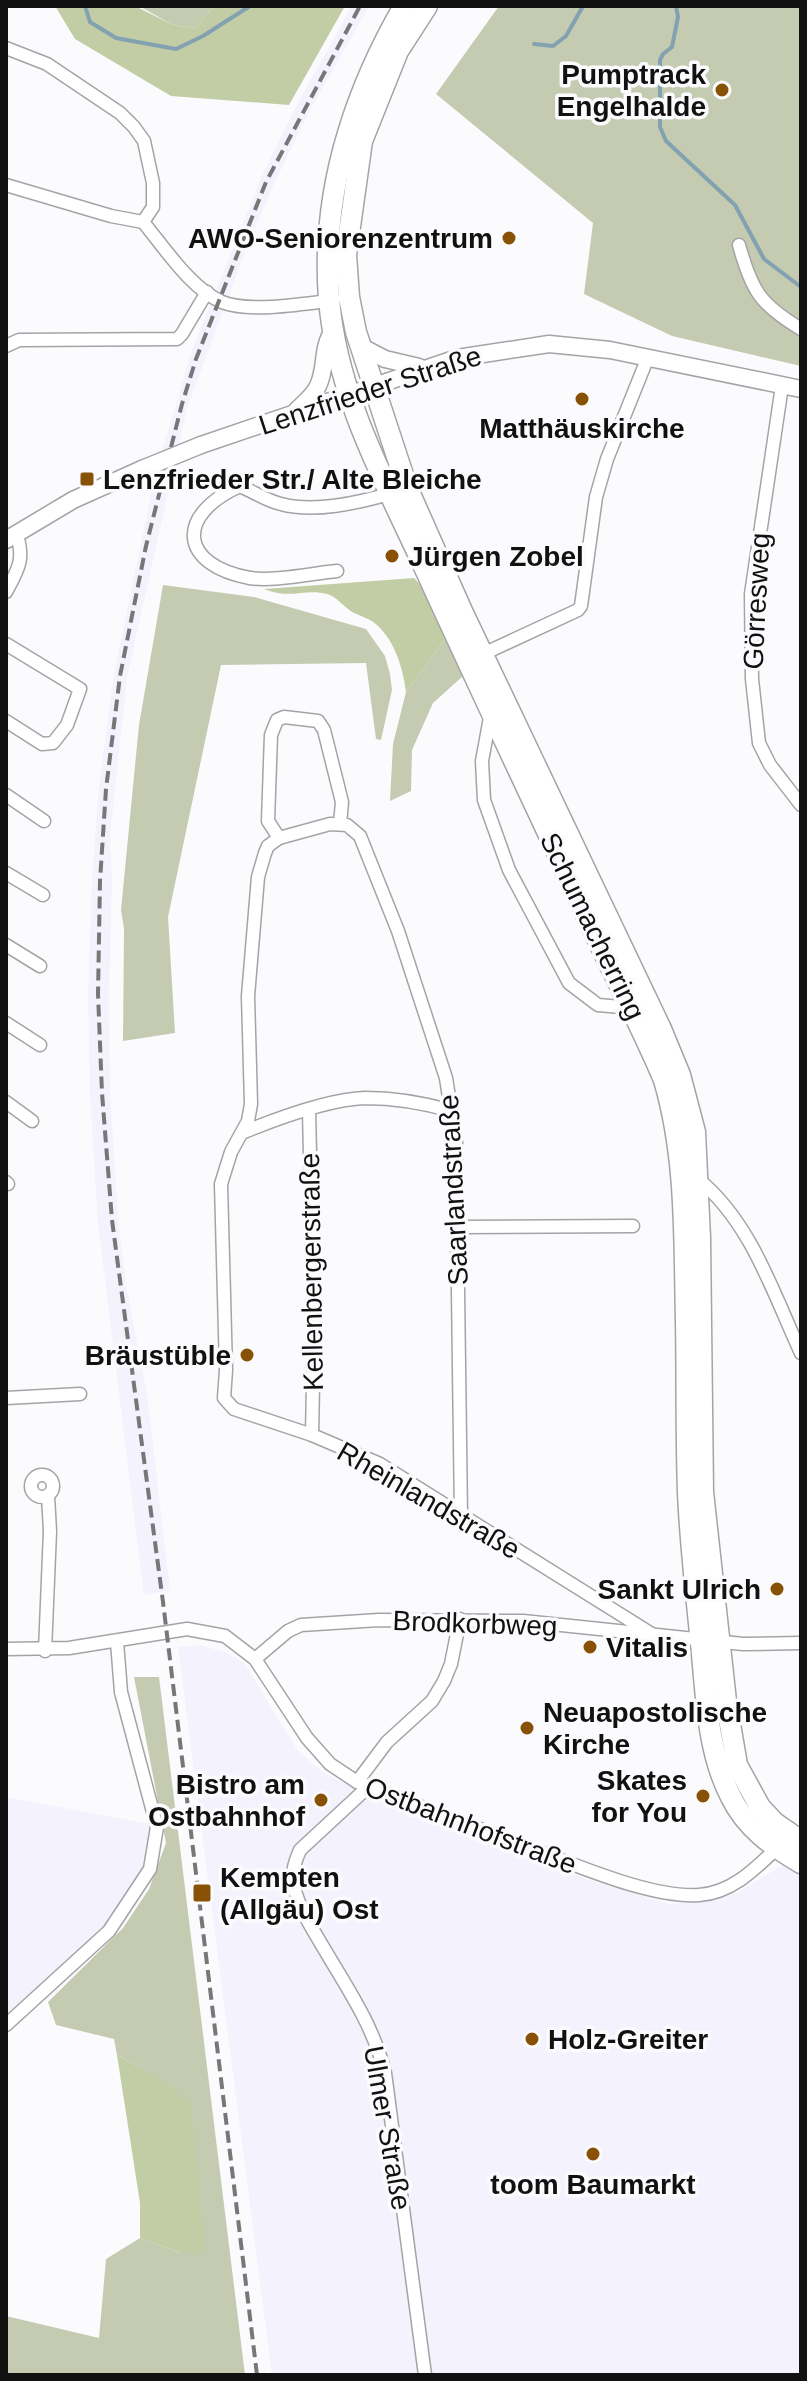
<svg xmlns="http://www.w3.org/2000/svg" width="807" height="2381" font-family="Helvetica,sans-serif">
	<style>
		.built { fill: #f3f2fd }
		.green { fill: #c4cbb1 }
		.forest { fill: #c3cda5 }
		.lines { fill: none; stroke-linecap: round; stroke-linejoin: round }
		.stream { stroke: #82a1b1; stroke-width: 4 }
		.minor-casing { stroke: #a4a4a7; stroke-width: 15 }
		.tertiary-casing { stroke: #a4a4a7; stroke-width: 19 }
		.primary-casing { stroke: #a4a4a7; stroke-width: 23 }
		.minor { stroke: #fff; stroke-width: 12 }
		.tertiary { stroke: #fff; stroke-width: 16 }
		.primary { stroke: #fff; stroke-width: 20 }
		.rail { stroke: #777778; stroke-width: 4; stroke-dasharray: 12 6; stroke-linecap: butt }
		.tertiary-bridge-casing { stroke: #a4a4a7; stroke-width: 19; stroke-linecap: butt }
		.tertiary-bridge { stroke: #fff; stroke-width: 16 }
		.poi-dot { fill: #895105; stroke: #fbfbfe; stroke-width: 3 }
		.labels { text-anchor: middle; stroke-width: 7; stroke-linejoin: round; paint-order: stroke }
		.poi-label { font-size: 28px; font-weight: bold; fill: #111112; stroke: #fbfbfe; text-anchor: end }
		.street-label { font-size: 28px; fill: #111112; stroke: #fbfbfe }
	</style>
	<rect width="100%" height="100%" fill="#fbfbfe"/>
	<g class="built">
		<polygon points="352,6 369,6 307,116 274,184 249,242 187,408 127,677 110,835 112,880 109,995 110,1091 118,1218 126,1285 147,1394 170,1590 144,1595 98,1223 90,1095 88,994 92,880 99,785 114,674 154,480 190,355 261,178 294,110"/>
		<polygon points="200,1645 225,1652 244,1663 297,1749 321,1771 362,1793 413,1814 586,1879 669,1904 703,1902 737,1893 786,1863 801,1872 801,2375 272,2375 178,1647"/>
		<polygon points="6,1797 150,1824 145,1865 107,1925 6,2014"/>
	</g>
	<g class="green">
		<polygon points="139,6 214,6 195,29 171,24"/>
		<polygon points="499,6 801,6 801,366 672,336 584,294 593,223 436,94"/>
		<polygon points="163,585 254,597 366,629 385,656 390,674 392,690 381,740 376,739 366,663 221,665 168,917 175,1033 123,1041 124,929 121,910 139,725"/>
		<polygon points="445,639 463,676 433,703 412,750 411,791 390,801 393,744 406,692"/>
		<polygon points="134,1677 159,1677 245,2375 6,2375 6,2316 99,2338 106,2259 140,2238 181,2253 140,2067 117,2055 114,2039 56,2025 48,2002 123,1928 149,1889 166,1843"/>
	</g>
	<g class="forest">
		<polygon points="55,6 135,6 171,24 195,29 214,6 345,6 289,105 171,96 75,39"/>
		<path d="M 414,578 L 425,590 L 445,639 L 406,692 C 403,667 393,634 370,620 C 364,617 358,615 352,612 C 344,607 336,596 327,594 C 305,588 291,600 264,589 Z"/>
		<polygon points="117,2055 140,2067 191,2102 205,2252 181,2253 140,2238 140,2203"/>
	</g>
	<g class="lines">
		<g class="stream">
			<polyline points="85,6 90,22 116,38 176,49 203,36 250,6"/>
			<polyline points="676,6 678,17 672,47 663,54 660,60 660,127 666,141 735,205 764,259 801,287"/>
			<polyline points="534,44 553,46 566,36 583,6"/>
		</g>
		<g class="minor-casing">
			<g id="minor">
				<path d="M 6,48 L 47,64 L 120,113 L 134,127 L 144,141 L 153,183 L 153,207 L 143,222 C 164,247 191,289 222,302 C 249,313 304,304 334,300"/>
				<polyline points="6,185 111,216 143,222"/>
				<path d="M 739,245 C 752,292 761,305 801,329"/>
				<polyline points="6,346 19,340 177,339 182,334 207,292"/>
				<polyline points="782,386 751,594 752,679 759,743 770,765 801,805"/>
				<path d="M 337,571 C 314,573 272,582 250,578 C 179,565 175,515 240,486 C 254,492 267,501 281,504 C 314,513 357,503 389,494"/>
				<path d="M 6,592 C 19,568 25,559 16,532"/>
				<polyline points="6,644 80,689 67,725 53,743 42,744 6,721"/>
				<polyline points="483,654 578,610 581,606 596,497 607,459 648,357"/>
				<polyline points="491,712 482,761 484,800 509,870 569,983 598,1005 621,1007 629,1005"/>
				<polyline points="6,795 44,821"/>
				<polyline points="279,838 268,821 271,735 277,720 284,717 318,721 324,730 342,802 340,824"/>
				<polyline points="6,873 43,895"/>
				<polyline points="6,945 40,966"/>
				<polyline points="6,1023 40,1045"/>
				<polyline points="6,1102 32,1121"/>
				<polyline points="309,1110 314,1334 312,1435"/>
				<path d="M 244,1132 C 276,1119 331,1099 365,1098 C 394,1098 424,1103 452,1111"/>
				<path d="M 698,1179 C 751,1222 773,1293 801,1353"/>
				<polyline points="6,1182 8,1184"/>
				<polyline points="458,1227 633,1226"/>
				<polyline points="6,1398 80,1394"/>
				<circle cx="42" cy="1486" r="11"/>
				<polyline points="461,1516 456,1142 446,1078 398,931 360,836 347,825 330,824 279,838 268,846 265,853 258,877 248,996 251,1104 248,1121 231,1152 221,1184 226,1370 224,1398 234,1409 312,1435 380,1464 655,1636"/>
				<path d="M 6,1649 L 69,1648 L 187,1629 L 225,1636 L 255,1659 L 307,1738 L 330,1764 L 357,1782 C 418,1806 479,1828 540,1852 C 584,1868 652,1898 699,1895 C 733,1893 757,1867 780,1845"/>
				<polyline points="45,1651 50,1531 48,1496"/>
				<polyline points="255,1659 288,1631 301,1625 379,1620 523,1621 743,1644 801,1643"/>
				<polyline points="357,1782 387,1742 432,1701 444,1681 451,1664 460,1619"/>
				<path d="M 368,1787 L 300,1850 C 296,1859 292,1869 293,1879 C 295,1904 314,1931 326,1952 C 350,1992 374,2028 385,2073 L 425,2375"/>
				<polyline points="6,2025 109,1931 150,1869 157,1827 121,1692 117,1642"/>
			</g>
		</g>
		<g class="tertiary-casing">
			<g id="tertiary">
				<polyline points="360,346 385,359 419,367"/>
				<path d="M 297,410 C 304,403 314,395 318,386 C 327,367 321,348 333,331"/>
				<polyline points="201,445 457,358 549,344 610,350 801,389"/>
				<polyline points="6,540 73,500 142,469"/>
			</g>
		</g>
		<g class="primary-casing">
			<g id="primary">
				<path d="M 404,6 C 352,96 321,194 329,299 C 337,397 386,483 426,571 C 482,694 540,815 597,938 C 619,985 644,1032 664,1080 C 687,1158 684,1240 686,1321 C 687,1378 686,1435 688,1492 C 690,1542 696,1593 701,1643 C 706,1694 707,1751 731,1797 C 746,1828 772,1846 801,1863"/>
				<polyline points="427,6 398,51 362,141 346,255 349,297 356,332 407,487 462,611 661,1029 680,1075 695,1132 700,1238 703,1492 726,1701 737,1765 760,1807 775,1823 801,1841"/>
			</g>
		</g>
		<use href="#minor" class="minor"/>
		<use href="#tertiary" class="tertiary"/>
		<use href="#primary" class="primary"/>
		<polyline class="rail" points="257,2375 163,1602 112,1220 102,1093 98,994 100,881 106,789 120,676 146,546 182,404 196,359 266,182 360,6"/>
		<g class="tertiary-bridge-casing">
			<polyline id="tertiary-bridge" points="142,469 201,445"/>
		</g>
		<use href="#tertiary-bridge" class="tertiary-bridge"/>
	</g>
	<g class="poi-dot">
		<circle cx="722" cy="90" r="8"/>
		<circle cx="509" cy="238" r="8"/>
		<circle cx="582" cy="399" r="8"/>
		<rect x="79" y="471" width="16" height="16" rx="4"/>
		<circle cx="392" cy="556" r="8"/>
		<circle cx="247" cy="1355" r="8"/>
		<circle cx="777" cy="1589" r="8"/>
		<circle cx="590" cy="1647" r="8"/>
		<circle cx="527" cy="1728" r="8"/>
		<circle cx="703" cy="1796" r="8"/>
		<circle cx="321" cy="1800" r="8"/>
		<rect x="192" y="1883" width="20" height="20" rx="4"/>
		<circle cx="532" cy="2039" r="8"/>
		<circle cx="593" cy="2154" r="8"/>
	</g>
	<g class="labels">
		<g class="poi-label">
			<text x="706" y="84">Pumptrack<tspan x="706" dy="32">Engelhalde</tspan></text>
			<text x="493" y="248">AWO-Seniorenzentrum</text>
			<text x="582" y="438" text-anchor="middle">Matthäuskirche</text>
			<text x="103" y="489" text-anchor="start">Lenzfrieder Str./ Alte Bleiche</text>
			<text x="408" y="566" text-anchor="start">Jürgen Zobel</text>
			<text x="231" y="1365">Bräustüble</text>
			<text x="761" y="1599">Sankt Ulrich</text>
			<text x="606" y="1657" text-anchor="start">Vitalis</text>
			<text x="543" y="1722" text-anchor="start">Neuapostolische<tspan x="543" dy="32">Kirche</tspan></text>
			<text x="687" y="1790">Skates<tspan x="687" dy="32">for You</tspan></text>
			<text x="305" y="1794">Bistro am<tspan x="305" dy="32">Ostbahnhof</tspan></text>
			<text x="220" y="1887" text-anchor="start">Kempten<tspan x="220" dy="32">(Allgäu) Ost</tspan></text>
			<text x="548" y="2049" text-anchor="start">Holz-Greiter</text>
			<text x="593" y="2194" text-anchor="middle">toom Baumarkt</text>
		</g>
		<g class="street-label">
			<text transform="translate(370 390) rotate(-18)" y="10">Lenzfrieder Straße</text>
			<text transform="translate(756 601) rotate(-87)" y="10">Görresweg</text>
			<text transform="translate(593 926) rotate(64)" y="10">Schumacherring</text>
			<text transform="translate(453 1190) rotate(-93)" y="10">Saarlandstraße</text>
			<text transform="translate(311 1272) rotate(-91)" y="10">Kellenbergerstraße</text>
			<text transform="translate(429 1500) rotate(30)" y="10">Rheinlandstraße</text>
			<text transform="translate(475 1623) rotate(2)" y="10">Brodkorbweg</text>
			<text transform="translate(471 1825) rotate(21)" y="10">Ostbahnhofstraße</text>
			<text transform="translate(388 2128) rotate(80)" y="10">Ulmer Straße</text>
		</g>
	</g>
	<rect width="807" height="2381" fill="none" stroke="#111112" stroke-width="16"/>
</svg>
